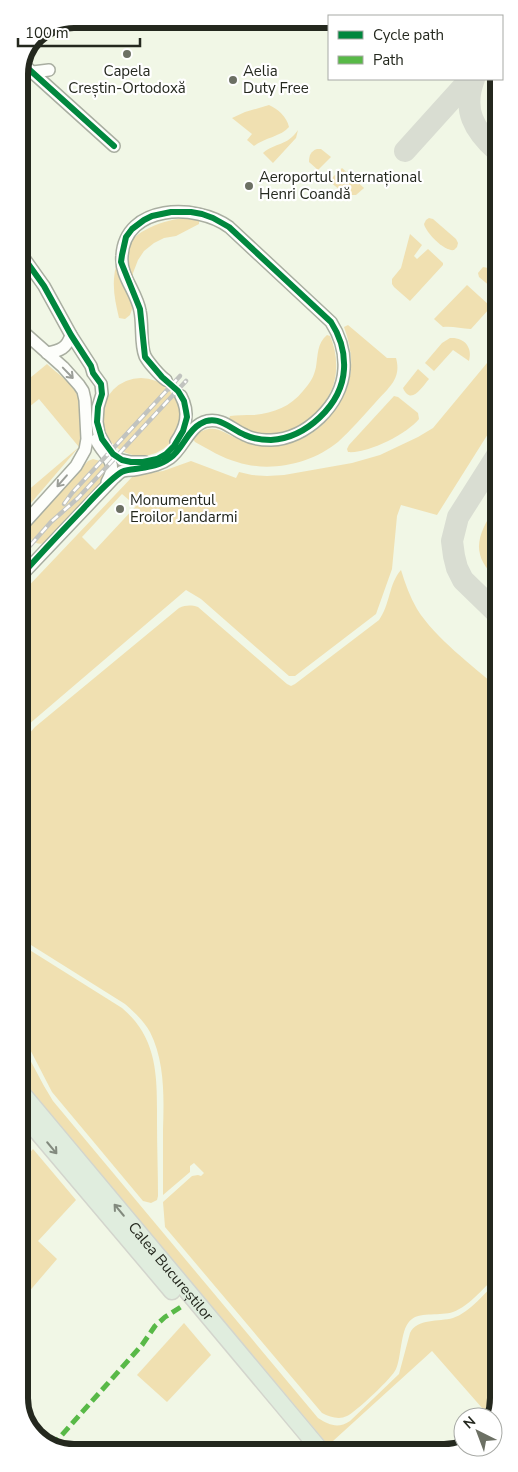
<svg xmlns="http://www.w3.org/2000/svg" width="518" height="1472" font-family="'Nunito Sans',sans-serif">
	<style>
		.green { fill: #f0e0b1; fill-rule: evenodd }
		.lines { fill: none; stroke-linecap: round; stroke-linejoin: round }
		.taxiway { stroke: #d9ddd2; stroke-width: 22 }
		.minor-tunnel { stroke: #c8cebe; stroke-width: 11; stroke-dasharray: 11 5.5; stroke-linecap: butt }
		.minor-casing { stroke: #a9aea1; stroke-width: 14 }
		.highway-casing { stroke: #d3d5cd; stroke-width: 19 }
		.minor { stroke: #fdfefb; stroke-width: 11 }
		.highway { stroke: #e0edde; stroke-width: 16 }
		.rail-casing { stroke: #c1c3bf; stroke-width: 4.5 }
		.rail { stroke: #fff; stroke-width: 2.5; stroke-dasharray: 8; stroke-linecap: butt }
		.quiet { stroke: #58b947; stroke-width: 5; stroke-dasharray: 10 5; stroke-linecap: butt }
		.cycleway-casing { stroke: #fff; stroke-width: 9 }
		.cycleway { stroke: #00873e; stroke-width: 6 }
		.oneway { stroke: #9b9e98 }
		.oneway2 { stroke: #828a7e }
		.poi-dot { fill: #6c7064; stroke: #fff; stroke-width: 2 }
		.labels { text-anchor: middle; stroke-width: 4.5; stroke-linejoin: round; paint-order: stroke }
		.poi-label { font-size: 15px; fill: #24281e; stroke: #fff; text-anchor: start }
		.street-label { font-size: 15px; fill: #24281e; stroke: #fff }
		.rim { fill: none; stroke: #24281e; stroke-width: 6 }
	</style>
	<rect width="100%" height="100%" fill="#f1f7e6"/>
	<g class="green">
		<path d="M 269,105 C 278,109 287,117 289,127 C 282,136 264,138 254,146 L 247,140 L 252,134 L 232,118 L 245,112 Z"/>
		<path d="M 298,130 L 296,138 L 273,163 L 263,153 C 276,142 286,147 298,130 Z"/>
		<path d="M 317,149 L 321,149 L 331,157 L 318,170 L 309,162 C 309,155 311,151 317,149 Z"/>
		<polygon points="342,168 364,188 356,195 346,195 329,181"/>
		<path d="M 184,218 L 199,220 L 199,224 L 176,236 L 164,238 L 154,243 L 144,251 L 138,260 L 133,273 L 132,309 L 130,315 L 125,319 L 119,318 C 116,305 113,292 114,279 C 116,240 150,222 184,218 Z"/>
		<path d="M 429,218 L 433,219 L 456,239 L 458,243 L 457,247 L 454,250 C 445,252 426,233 424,224 L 426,220 Z"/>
		<polygon points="410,234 422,245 414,256 417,259 428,249 443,263 443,265 410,301 394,287 392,284 392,279 401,268"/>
		<polygon points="483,267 488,268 498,277 498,293 479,277 478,273"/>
		<path d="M 467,285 L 489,305 L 489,309 L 471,329 C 461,329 453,326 443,327 L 434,319 Z"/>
		<path d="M 348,325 L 387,358 L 396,358 C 402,379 388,388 375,403 C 363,416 351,430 338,442 C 311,464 270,473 237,462 C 222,458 208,449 195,442 L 193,439 L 194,436 C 214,420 224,434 243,441 C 251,445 261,446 269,446 C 293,446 312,436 327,420 C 353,392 357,362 344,327 Z"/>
		<path d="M 498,329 L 498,418 L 437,515 L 401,505 L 397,516 L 392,569 L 376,614 L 295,676 L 289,676 L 201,599 L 186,590 L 28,725 L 20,735 L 20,595 L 133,476 L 163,471 L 191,461 L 236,478 L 239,472 L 252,475 L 267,476 L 284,475 L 352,463 L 380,455 L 418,437 L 433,428 L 487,363 L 487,341 ZM 122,494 L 136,506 L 95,550 L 82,537 Z"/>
		<path d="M 327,335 L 330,336 C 338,354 339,377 329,395 C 314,423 278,444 248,431 C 240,428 234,426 229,419 L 230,416 C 237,415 245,415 253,415 C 274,413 290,407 303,391 C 310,383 314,377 316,367 C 318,355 317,343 327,335 Z"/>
		<path d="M 450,338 C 464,337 473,347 469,361 L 453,350 L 434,371 L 425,363 L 442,343 Z"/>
		<path d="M 47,364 C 72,386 81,388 82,423 C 82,432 83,439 79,447 L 19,517 L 19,498 L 79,447 L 39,399 L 19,415 L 19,387 Z"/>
		<path d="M 418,369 L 429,379 C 422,387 411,406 403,388 Z"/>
		<circle cx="141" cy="417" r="39"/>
		<path d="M 394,396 L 398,397 L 418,413 L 419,419 C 407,434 367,454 348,452 L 347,449 L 349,445 Z"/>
		<path d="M 93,459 L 100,461 L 107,467 L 106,478 L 45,543 C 34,547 25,535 27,525 L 88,461 Z"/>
		<path d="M 498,503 L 498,580 C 467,553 479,532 498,503 Z"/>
		<path d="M 23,542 C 30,551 27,561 20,569 L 20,543 Z"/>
		<path d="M 401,570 C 405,583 410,597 417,609 C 435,638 473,666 498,688 L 499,1273 C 486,1285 470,1306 453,1312 C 441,1316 421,1312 412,1319 C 400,1327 402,1356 396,1369 C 393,1377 356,1412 347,1416 C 339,1420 330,1417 322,1413 L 165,1227 L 163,1202 L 192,1176 L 198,1175 L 201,1176 L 204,1173 L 194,1163 L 190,1166 L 190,1172 L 163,1195 C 163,1173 163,1152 163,1130 C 164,1097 165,1062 150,1032 C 144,1021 134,1012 125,1004 L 31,945 L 20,937 L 20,744 L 35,727 L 179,608 C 186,605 191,605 198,607 L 287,684 L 291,686 L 295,684 L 379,620 C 390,605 389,583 401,570 Z"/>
		<path d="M 28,949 L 122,1008 C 159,1039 157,1079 157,1123 C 157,1148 158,1172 158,1196 L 157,1200 L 151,1203 L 143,1201 L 52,1092 L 20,1030 L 20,983 L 30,959 Z"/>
		<path d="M 20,1041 L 44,1086 L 53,1101 L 318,1418 C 329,1425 338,1429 350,1421 L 399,1374 L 410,1333 C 417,1318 439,1322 453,1318 C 469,1313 487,1291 499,1279 L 499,1398 L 493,1417 L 490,1417 L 432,1351 L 333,1441 L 341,1452 L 334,1452 L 21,1079 L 20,1077 Z"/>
		<polygon points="33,1149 76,1200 38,1241 57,1259 21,1301 20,1164"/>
		<polygon points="184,1323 211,1355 167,1402 137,1375"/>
	</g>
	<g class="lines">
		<g class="taxiway">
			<path d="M 474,79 C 462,110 474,130 497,151"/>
			<polyline points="405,151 470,79"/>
			<polyline points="498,454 458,517 452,541 454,556 457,568 463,580 498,614"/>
		</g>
		<g class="minor-tunnel">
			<polyline points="166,380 181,396"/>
			<polyline points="105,445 113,454 122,460"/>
		</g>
		<g class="minor-casing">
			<g id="minor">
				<polyline points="22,63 114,146"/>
				<polyline points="33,72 49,70"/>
				<polyline points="19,251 44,286 71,335 91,366 93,373 101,384 102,394 98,407 97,422 99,434 105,445"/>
				<polyline points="19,328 63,367 79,385 83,391 85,400 87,439 85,450 76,466 19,529"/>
				<path d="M 47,353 C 60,351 67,348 71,335"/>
				<path d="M 96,440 C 105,458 119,461 107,482"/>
				<path d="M 176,442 C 186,427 190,413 181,396"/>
				<polyline points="122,460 131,462 145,462"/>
				<path d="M 20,577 L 114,478 C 116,476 120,472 123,471 C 126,470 131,470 134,470 C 147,467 159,466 170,458 C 184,448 189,425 207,421 C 223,418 231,429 245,435 C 252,439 262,440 271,440 C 306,439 342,405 344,369 C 345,352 340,336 331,322 L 229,227 C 196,203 125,204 122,256 C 120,276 137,292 140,311 C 143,324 140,344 145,356 C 148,362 160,376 166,380"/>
			</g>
		</g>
		<g class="highway-casing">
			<g id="highway">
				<path id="s1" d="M 20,1091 L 322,1452"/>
				<polyline points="20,1111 172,1291"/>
			</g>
		</g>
		<use href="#minor" class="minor"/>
		<use href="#highway" class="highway"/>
		<g class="rail-casing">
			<g id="rail">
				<polyline points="64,504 72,493 180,376"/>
				<polyline points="20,557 51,522 78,498 186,381"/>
			</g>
		</g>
		<use href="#rail" class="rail"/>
		<polyline class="quiet" points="52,1446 142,1345 155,1326 165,1317 184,1305"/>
		<g class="cycleway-casing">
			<g id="cycleway">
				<polyline points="22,63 114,146"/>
				<path d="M 19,251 L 44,286 L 71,335 L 91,366 L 93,373 L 101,384 L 102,394 L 98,407 L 97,422 L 102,439 L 113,454 L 122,460 L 131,462 L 143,462 L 157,459 L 166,454 L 174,446 L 183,431 L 187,417 L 186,411 L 184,401 L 178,391 L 162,377 L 145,357 L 140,309 L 121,262 L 122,255 L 126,237 L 132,229 L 144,220 L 152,216 L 171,212 L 191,212 L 202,214 L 213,218 L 229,227 L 331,322 C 340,336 345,352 344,369 C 342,405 306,438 271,440 C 262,440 253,439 245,435 C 230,429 217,413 200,424 C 187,431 183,449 170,458 C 160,466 147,467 135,469 C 129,470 124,470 120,473 C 106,483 94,497 82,510 C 61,532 40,554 20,577"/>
			</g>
		</g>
		<use href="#cycleway" class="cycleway"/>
	</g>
	<defs><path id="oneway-shaft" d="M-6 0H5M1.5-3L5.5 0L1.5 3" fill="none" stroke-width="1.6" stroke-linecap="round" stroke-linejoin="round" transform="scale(1.25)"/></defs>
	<g class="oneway">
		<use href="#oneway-shaft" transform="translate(68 373) rotate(46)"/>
		<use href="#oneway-shaft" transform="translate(62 481) rotate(131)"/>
	</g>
	<g class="oneway2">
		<use href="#oneway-shaft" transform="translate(52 1148) rotate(50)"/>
		<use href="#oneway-shaft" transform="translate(119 1210) rotate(-130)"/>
	</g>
	<g class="poi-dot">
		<circle cx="127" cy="54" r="5"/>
		<circle cx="233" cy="80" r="5"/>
		<circle cx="249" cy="186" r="5"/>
		<circle cx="120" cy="509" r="5"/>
	</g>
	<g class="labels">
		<g class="poi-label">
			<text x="127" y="76" text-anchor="middle">Capela<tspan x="127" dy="17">Creștin-Ortodoxă</tspan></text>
			<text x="243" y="76">Aelia<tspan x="243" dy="17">Duty Free</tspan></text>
			<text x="259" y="182">Aeroportul Internațional<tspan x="259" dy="17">Henri Coandă</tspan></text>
			<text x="130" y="505">Monumentul<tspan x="130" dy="17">Eroilor Jandarmi</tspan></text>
		</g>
		<g class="street-label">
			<text dy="5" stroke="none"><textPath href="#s1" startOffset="235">Calea Bucureștilor</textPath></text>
		</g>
	</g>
	<path d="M0 0H518V1472H0ZM74 28H444A46 46 0 0 1 490 74V1398A46 46 0 0 1 444 1444H74A46 46 0 0 1 28 1398V74A46 46 0 0 1 74 28Z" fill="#fff" fill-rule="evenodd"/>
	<path class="rim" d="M74 28H444A46 46 0 0 1 490 74V1398A46 46 0 0 1 444 1444H74A46 46 0 0 1 28 1398V74A46 46 0 0 1 74 28Z"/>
	<rect x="328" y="15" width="175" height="65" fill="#ffffff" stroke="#a7a9a5"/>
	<rect x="338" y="31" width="25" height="8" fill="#00873e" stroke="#a7a9a5"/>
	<text x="373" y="40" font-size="15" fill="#24281e">Cycle path</text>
	<rect x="338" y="56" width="25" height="8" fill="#58b947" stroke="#a7a9a5"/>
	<text x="373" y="65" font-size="15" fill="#24281e">Path</text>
	<g transform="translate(478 1432) rotate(318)"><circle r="24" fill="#ffffff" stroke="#a7a9a5"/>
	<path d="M0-4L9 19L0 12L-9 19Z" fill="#6c7064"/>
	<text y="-8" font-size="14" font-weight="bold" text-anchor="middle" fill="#24281e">N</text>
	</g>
	<path d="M18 38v8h122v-8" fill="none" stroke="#24281e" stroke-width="2.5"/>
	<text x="25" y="38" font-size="15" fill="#24281e" stroke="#ffffff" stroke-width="4" paint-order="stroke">100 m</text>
</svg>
